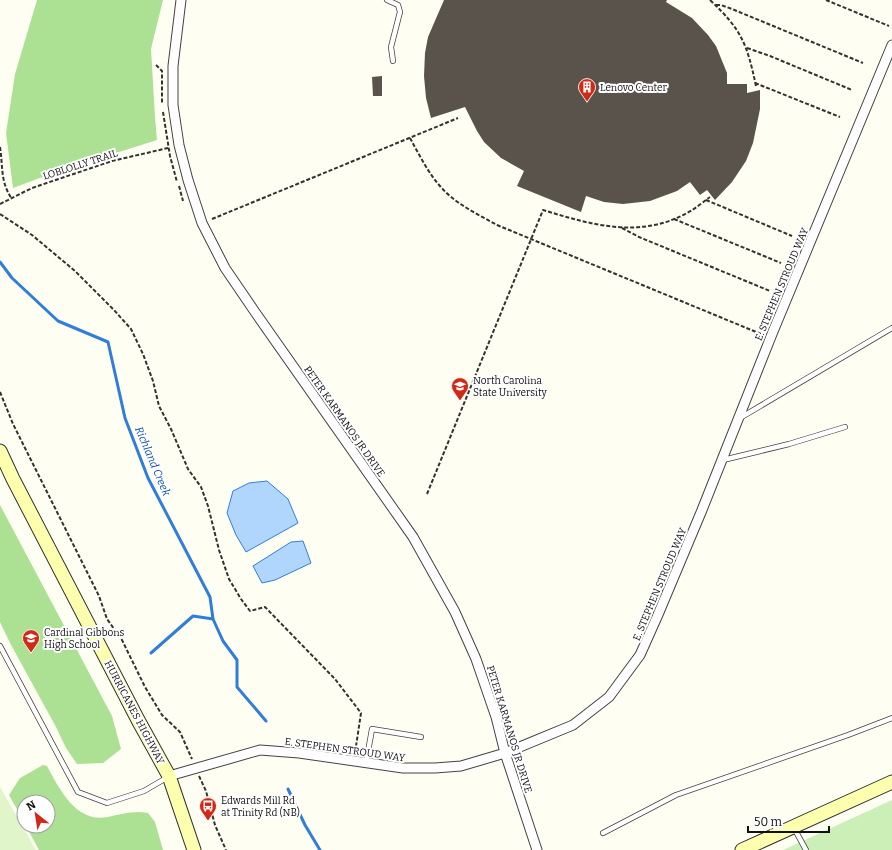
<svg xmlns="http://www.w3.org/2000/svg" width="892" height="850" font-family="Bitter,serif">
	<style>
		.green { fill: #ccefb7 }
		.forest { fill: #ace194 }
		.pitch { fill: #e0f5ca }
		.water { fill: #b1d6fd; stroke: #307edc }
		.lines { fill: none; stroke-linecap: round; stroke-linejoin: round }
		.stream { stroke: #307edc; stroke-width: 3 }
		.building { fill: #5a534b }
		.lane-casing { stroke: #434343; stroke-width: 6 }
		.street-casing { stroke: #434343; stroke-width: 11 }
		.secondary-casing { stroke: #323232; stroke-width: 15 }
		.path { stroke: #323232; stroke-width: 2; stroke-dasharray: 4 2; stroke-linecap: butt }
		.lane { stroke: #fff; stroke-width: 4.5 }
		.street { stroke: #fff; stroke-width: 9 }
		.secondary { stroke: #fcffae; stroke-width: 13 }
		.labels { text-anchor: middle; stroke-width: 4; stroke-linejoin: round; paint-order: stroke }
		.poi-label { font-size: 10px; fill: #101010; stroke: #fff; text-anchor: start }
		.street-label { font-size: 10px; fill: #101010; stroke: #fff }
		.water-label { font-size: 11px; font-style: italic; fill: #0a50b1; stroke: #fff }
	</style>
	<rect width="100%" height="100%" fill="#fffef3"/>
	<polygon class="green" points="892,800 892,850 783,850"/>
	<g class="forest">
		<polygon points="37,0 163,0 151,49 155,117 157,140 56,172 13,188 6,133 15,74"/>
		<polygon points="0,505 112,716 121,749 103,763 77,764 66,748 56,727 10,643 0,622"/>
		<path d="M 43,765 L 47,766 C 60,790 76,823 108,817 C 121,814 135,810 148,813 L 155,822 L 163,850 L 39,850 L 26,826 L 48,826 L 48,802 L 24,802 L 24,822 L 9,795 L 20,778 Z"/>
	</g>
	<polygon class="pitch" points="0,787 36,850 0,850"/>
	<g class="water">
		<polygon points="267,481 288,499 298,523 246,552 236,535 227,513 233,491 249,483"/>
		<polygon points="303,541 311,563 275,580 262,583 253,566 291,542"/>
	</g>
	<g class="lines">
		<g class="stream">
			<polyline points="0,262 12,278 58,321 108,342 125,418 148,478 210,597 213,619 223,641 237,660 237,687 266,721"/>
			<polyline points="151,653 193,616 213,619"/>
			<polyline points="288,789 305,825 320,850"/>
		</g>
	</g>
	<g class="building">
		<polygon points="444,0 667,0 666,2 692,18 708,35 716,46 727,73 727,84 747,84 747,93 760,90 760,109 753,143 746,161 732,182 715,200 707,190 700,195 690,182 677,191 650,201 623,204 604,202 586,196 581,212 517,186 524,171 501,158 484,142 477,131 465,107 431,118 426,98 424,76 425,53 428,37"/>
		<polygon points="382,76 382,96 373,96 372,77"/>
	</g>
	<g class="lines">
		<g class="lane-casing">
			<g id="lane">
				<polyline points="387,0 398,5 400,12 391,47 393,61"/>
				<polyline points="740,418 892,328"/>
				<polyline points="723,460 789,444 845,427"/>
				<polyline points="0,646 78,792 107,803 144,791 168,777"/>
				<polyline points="366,763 372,729 421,737"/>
				<polyline points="794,828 806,850"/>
				<polyline points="603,833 676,795 848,735 892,718"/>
			</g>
		</g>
		<g class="street-casing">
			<g id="street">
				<polyline points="181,0 173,66 173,105 179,145 188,180 202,223 225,268 255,312 413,537 455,612 476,659 496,717 505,753 537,850"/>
				<polyline points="169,776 260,750 299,753 403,768 435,768 461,766 505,753 573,725 609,697 640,655 657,617 702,510 772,334 892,45"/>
			</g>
		</g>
		<g class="secondary-casing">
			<g id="secondary">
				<polyline points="0,451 13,479 138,720 169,776 194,850"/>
				<polyline points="742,850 892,782"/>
			</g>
		</g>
		<g class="path">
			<path d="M 710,0 C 742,30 747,44 756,86"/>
			<polyline points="826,0 889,26"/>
			<polyline points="716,5 721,5 732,9 863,63"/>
			<polyline points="747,48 770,56 852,90"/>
			<polyline points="156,65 162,71 162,104"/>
			<polyline points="755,83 840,117"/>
			<polyline points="163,112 170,156 177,182"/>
			<path d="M 410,138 C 421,158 432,181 450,196 C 464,208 481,216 497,225 L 761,334"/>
			<path d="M 0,147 C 3,165 0,182 12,199"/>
			<polyline points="179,186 183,201"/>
			<polyline points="706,200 792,236"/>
			<polyline points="0,204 32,188 112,161 168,148"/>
			<polyline points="0,214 32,235 75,271 114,310 131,329 143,354 153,381 159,406 171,429 188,469 201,487 208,506 219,550 229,579 241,599 250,611 265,607 335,679 361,713 355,753"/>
			<polyline points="212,219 458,118"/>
			<polyline points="674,219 781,263"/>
			<polyline points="622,228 639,237 770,291"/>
			<polyline points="0,392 13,424 99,596 107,619 122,640 145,687 162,715 180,732 192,759"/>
			<path d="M 427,494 L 543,210 C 592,225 639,239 687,213 C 695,209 703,202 710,197"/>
			<polyline points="199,776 206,791 215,825 226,850"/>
		</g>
		<use href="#lane" class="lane"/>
		<use href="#street" class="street"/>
		<use href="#secondary" class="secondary"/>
	</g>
	<defs>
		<g id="building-pin" transform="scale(0.9)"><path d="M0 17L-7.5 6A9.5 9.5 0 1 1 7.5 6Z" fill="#d12917" stroke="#fff"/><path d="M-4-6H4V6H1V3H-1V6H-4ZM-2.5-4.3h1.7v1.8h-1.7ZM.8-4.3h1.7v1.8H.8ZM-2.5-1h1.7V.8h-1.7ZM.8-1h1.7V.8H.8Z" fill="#fff"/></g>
		<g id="university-pin" transform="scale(0.9)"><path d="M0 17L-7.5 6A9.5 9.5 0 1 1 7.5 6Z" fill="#d12917" stroke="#fff"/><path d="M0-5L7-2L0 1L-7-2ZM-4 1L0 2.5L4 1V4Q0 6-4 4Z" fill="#fff"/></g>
		<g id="school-pin" transform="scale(0.9)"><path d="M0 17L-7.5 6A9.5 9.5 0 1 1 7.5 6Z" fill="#d12917" stroke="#fff"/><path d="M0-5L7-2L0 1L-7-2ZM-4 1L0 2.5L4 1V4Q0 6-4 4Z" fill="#fff"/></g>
		<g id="bus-pin" transform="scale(0.9)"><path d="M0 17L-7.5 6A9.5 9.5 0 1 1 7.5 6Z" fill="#d12917" stroke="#fff"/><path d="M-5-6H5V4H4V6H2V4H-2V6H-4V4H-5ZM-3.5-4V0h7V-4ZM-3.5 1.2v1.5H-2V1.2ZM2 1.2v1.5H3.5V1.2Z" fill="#fff"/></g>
	</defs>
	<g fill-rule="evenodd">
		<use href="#building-pin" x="587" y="87"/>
		<use href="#university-pin" x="460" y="386"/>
		<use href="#school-pin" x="31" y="638"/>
		<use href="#bus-pin" x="208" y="806"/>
	</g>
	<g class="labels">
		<g class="poi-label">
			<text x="600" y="91">Lenovo Center</text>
			<text x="473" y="384">North Carolina<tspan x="473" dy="12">State University</tspan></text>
			<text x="44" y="636">Cardinal Gibbons<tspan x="44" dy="12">High School</tspan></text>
			<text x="221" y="804">Edwards Mill Rd<tspan x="221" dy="12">at Trinity Rd (NB)</tspan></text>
		</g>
		<g class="street-label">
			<text transform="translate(80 164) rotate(-18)" y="4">LOBLOLLY TRAIL</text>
			<text transform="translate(781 284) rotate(-67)" y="4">E. STEPHEN STROUD WAY</text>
			<text transform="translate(345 421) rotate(55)" y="4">PETER KARMANOS JR DRIVE</text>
			<text transform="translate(659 584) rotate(-67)" y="4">E. STEPHEN STROUD WAY</text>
			<text transform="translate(135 712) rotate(62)" y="4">HURRICANES HIGHWAY</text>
			<text transform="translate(510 729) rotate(73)" y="4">PETER KARMANOS JR DRIVE</text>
			<text transform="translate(345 749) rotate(8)" y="4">E. STEPHEN STROUD WAY</text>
		</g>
		<g class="water-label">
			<text transform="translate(153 461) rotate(67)" y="4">Richland Creek</text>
		</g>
	</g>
	<g transform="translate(36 814) rotate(330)"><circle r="19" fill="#ffffff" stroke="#9f9f9f"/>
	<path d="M0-3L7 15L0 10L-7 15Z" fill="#d12917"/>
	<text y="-6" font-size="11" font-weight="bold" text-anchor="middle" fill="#101010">N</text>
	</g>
	<path d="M748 826v6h81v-6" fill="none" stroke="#101010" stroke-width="2"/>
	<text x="754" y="826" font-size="12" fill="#101010" stroke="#ffffff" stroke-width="3" paint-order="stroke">50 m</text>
</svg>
